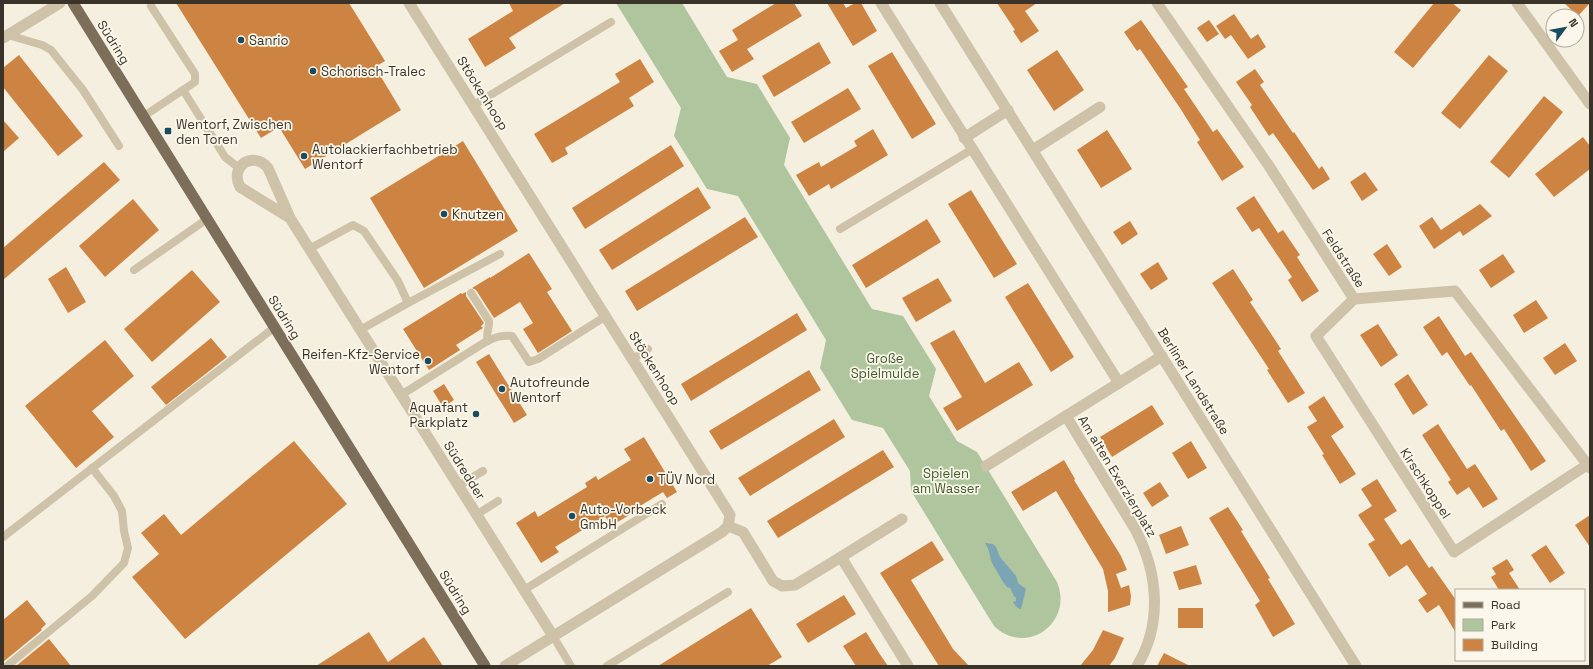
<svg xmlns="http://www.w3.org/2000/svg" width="1593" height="669" font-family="'Space Grotesk',sans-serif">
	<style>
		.green { fill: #aec59d }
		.water { fill: #7ba4b4 }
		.building { fill: #cd8443 }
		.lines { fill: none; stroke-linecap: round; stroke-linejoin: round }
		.service { stroke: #cec2a9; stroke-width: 8 }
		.minor { stroke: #cec2a9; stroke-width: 11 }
		.primary { stroke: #7d6e59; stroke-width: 11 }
		.poi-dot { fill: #1b4b5f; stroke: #fbf8eb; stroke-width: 1.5 }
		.labels { text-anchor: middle; stroke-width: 3.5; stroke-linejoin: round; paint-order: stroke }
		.poi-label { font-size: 13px; fill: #3a3329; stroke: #fbf8eb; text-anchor: start }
		.street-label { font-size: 13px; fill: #3a3329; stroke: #fbf8eb }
		.park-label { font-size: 13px; fill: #3e5a2b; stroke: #fbf8eb }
	</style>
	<rect width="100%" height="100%" fill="#f4efde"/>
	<path class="green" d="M 616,3 L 682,3 L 727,77 L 757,84 L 790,138 L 784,165 L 872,309 L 903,316 L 936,369 L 929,396 L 957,441 L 977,452 L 1057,582 C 1074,623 1026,657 994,626 L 911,491 L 910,471 L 883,428 L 852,420 L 820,368 L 826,340 L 738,196 L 707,189 L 674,136 L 681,108 Z"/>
	<path class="water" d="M 985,543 L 993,544 L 996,547 L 1000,557 L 1016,576 L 1018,583 L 1026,589 L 1021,609 C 1017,608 1015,606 1013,602 L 1016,601 L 1016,598 L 1014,596 L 1010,588 L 1007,587 C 1001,580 998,572 993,565 C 989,557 991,552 985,543 Z"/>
	<g class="building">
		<polygon points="176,3 349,3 385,61 375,67 401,110 305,169 279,127 261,138"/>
		<polygon points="509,3 565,3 509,38 516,48 485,67 468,39 513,11"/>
		<polygon points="776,3 794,3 802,16 747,49 754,59 732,72 719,51 738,40 732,30"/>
		<polygon points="827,3 843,3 846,8 855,3 861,3 877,31 853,46"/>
		<polygon points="997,3 1037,3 1025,11 1039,31 1021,43 1013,31 1015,30"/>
		<polygon points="1434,3 1452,3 1461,10 1413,68 1394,52"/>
		<polygon points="1564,3 1590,3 1578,16"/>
		<polygon points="1234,14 1251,39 1258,34 1266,47 1248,59 1231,35 1225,39 1216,26"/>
		<polygon points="1141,20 1188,87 1184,89 1213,132 1217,129 1244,167 1222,181 1197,142 1200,140 1180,108 1140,49 1137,51 1124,32"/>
		<polygon points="1209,20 1219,34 1207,42 1197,28"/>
		<polygon points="819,42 831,63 774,97 762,76"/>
		<polygon points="1057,50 1084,90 1054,111 1027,70"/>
		<polygon points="892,52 936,124 912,139 868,66"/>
		<polygon points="19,55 83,136 58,156 3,87 3,68"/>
		<polygon points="1489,55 1508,71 1460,129 1441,113"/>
		<polygon points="640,59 654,82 629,98 634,106 565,148 568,154 552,163 534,134 620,82 615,74"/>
		<polygon points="1255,69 1264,82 1260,85 1293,133 1294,132 1319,169 1322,166 1330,179 1313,190 1273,133 1269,136 1250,107 1252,105 1236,82"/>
		<polygon points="848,88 861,109 804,143 791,122"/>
		<polygon points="1544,96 1563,112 1509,178 1490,162"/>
		<polygon points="3,120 19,138 3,152"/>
		<polygon points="873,129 888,155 831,189 829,184 809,196 796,175 819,162 821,167 857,146 854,141"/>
		<polygon points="1107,130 1132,169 1101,188 1077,150"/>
		<polygon points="1583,137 1590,146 1590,169 1554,197 1535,174"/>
		<polygon points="463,141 518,231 424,288 370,198"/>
		<polygon points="671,145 684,166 585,229 572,208"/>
		<polygon points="104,162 120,180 3,280 3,248"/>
		<polygon points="1365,172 1378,190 1362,201 1350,182"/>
		<polygon points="698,187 711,208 612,270 599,250"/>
		<polygon points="971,190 1017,264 994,278 948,204"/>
		<polygon points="1254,196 1278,233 1283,230 1300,255 1297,257 1319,291 1302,302 1288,280 1292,277 1259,228 1252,232 1236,208"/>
		<polygon points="133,199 159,230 105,277 79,246"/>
		<polygon points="1480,204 1492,216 1463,236 1460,231 1434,249 1419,226 1432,217 1441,230"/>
		<polygon points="745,217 758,237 637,311 625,291"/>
		<polygon points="927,219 941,242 866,288 852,265"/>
		<polygon points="1130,221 1138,234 1122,245 1113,232"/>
		<polygon points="1387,244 1402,267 1389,276 1373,254"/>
		<polygon points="529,253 552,289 547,292 572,331 538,353 523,329 533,323 520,302 494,318 476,290 472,288 490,277 490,278"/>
		<polygon points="1503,254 1515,272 1491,288 1479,270"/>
		<polygon points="1158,262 1168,279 1151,290 1140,274"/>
		<polygon points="66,267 86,302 68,313 48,279"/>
		<polygon points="1233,269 1253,300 1250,302 1281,349 1278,351 1305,393 1288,403 1267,370 1269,369 1212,283"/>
		<polygon points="192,270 220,302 152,362 124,329"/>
		<polygon points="938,278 952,301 916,322 902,298"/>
		<polygon points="1028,283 1074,357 1051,372 1005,297"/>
		<polygon points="466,292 466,296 484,323 481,326 483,328 456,345 460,350 429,370 403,329 461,293 462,294"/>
		<polygon points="1536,300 1548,318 1524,333 1513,315"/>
		<polygon points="797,313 807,330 691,401 681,384"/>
		<polygon points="1439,316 1465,356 1471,352 1546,461 1531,471 1504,429 1501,431 1471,385 1470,386 1447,352 1442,356 1423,327"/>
		<polygon points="1378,324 1398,355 1381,367 1360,335"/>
		<polygon points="954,330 985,383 1019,362 1033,385 957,431 943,408 962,397 930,343"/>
		<polygon points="211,338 227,357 166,405 151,387"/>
		<polygon points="105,340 134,376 92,411 114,437 76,468 25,406"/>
		<polygon points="1565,343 1577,361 1555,375 1543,358"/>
		<polygon points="489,354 527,415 514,423 476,362"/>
		<polygon points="809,370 821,390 721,450 709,431"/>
		<polygon points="1408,374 1428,405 1413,415 1394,384"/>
		<polygon points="444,384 454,400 443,407 433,391"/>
		<polygon points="1324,396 1344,427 1331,436 1356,474 1340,484 1322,455 1324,454 1307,427 1317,421 1308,407"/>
		<polygon points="1152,405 1164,424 1112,457 1100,437"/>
		<polygon points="834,419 845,437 750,496 738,478"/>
		<polygon points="1438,424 1467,469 1475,464 1498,499 1483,508 1469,487 1457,495 1448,482 1451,480 1422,435"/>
		<polygon points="644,437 677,492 667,498 663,492 635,509 636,511 611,526 605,516 555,547 559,552 541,563 516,523 535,511 538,517 587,487 585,483 596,476 598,480 631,460 624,449"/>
		<polygon points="294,441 347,504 185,639 132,577 159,554 141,533 164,514 181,535"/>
		<polygon points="1191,441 1207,468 1188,479 1172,453"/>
		<polygon points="883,450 894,467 778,538 767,521"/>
		<polygon points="1064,460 1075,479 1074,480 1121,556 1127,570 1116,574 1121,588 1129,585 1131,596 1130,605 1108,612 1108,591 1103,569 1056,491 1023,511 1011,492"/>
		<polygon points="1377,479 1397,511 1384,519 1401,545 1410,539 1429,568 1432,566 1456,600 1456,633 1439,605 1427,613 1418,600 1427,594 1407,565 1389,577 1368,544 1375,540 1358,515 1372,506 1361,489"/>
		<polygon points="1160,482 1169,496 1152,507 1143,493"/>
		<polygon points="1228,507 1243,530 1241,531 1270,578 1268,579 1295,624 1273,637 1255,605 1260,601 1209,518"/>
		<polygon points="1590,515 1590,547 1575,525"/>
		<polygon points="1181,526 1189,545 1166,554 1159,535"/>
		<polygon points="932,541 944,560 911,580 953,649 969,666 939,666 880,573"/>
		<polygon points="1546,545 1565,573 1550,583 1531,555"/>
		<polygon points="1507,559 1514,570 1509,573 1520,590 1499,590 1491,577 1496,574 1492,568"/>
		<polygon points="1196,565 1202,584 1179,590 1173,572"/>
		<polygon points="844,595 856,614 808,643 796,624"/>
		<polygon points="27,600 46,624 41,629 42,630 3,662 3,620"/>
		<polygon points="751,608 782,657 767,666 658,666"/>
		<rect x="1178" y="608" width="25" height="20"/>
		<polygon points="1103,630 1124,638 1115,658 1109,666 1080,666 1093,650"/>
		<polygon points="369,632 388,662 424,637 443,666 316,666"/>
		<polygon points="866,632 879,653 888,666 856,666 843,646"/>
		<polygon points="49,639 71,666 16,666"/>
		<polygon points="1164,653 1190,666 1157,666"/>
	</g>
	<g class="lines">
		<g class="service">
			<polyline points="8,35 42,45 51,50 83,90 119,146"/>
			<polyline points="183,90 225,157 239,168"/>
			<polyline points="474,105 611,22"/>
			<polyline points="144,116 195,82 195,74 151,6"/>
			<polyline points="840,229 971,150"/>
			<polyline points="309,249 353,225 364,231 398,281 408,303 360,330"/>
			<polyline points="134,270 207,219"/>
			<path d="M 471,293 L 489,321 C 490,328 485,334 488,341"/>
			<polyline points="408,303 500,254"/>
			<polyline points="633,359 648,349"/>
			<path d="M 401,395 L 487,341 C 496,337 502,335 512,336 L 529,362 L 538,359 L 606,316"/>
			<polyline points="458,486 483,471"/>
			<polyline points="476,515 498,501"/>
			<polyline points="3,537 275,327"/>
			<polyline points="524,590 662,504"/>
			<polyline points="553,636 571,666"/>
			<polyline points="7,666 92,596 124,563 128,548 124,531 122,511 114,496 92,468"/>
			<polyline points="607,666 728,592"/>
		</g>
		<g class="minor">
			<polyline points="409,3 730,515 728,526 722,532 505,666"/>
			<polyline points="881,3 1119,383"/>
			<polyline points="940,3 1356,666"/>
			<polyline points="1157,3 1269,166 1354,299 1455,291 1590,468"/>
			<polyline points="1517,3 1590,104"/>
			<polyline points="3,38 60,3"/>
			<polyline points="964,138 1008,110"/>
			<polyline points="1033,150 1100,107"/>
			<path d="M 290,218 L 240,187 C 229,166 253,150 268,168 L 290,218 L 553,636"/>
			<polyline points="1354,299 1316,336 1454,552 1590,463"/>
			<polyline points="986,466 1066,416"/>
			<polyline points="728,526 743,532 773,581 782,586 795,585 841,557 908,666"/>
			<polyline points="841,557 902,519"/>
			<path d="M 1137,666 C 1163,623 1158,572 1135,529 L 1066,416 L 1162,356"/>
		</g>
		<polyline class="primary" points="73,3 485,666"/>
	</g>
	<g class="poi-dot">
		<circle cx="241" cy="40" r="4"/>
		<circle cx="313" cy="71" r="4"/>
		<rect x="164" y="127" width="8" height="8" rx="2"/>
		<circle cx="304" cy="156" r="4"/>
		<circle cx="444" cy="214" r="4"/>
		<circle cx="428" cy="361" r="4"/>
		<circle cx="502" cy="389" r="4"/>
		<circle cx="476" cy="414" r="4"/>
		<circle cx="650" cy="479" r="4"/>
		<circle cx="572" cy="516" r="4"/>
	</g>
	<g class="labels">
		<g class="poi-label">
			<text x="249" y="45">Sanrio</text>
			<text x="321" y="76">Schorisch-Tralec</text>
			<text x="176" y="129">Wentorf, Zwischen<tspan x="176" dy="15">den Toren</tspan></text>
			<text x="312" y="154">Autolackierfachbetrieb<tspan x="312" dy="15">Wentorf</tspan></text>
			<text x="452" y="219">Knutzen</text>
			<text x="420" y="359" text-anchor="end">Reifen-Kfz-Service<tspan x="420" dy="15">Wentorf</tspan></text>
			<text x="510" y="387">Autofreunde<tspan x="510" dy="15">Wentorf</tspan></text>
			<text x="468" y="412" text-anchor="end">Aquafant<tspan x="468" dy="15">Parkplatz</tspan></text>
			<text x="658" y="484">TÜV Nord</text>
			<text x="580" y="514">Auto-Vorbeck<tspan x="580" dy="15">GmbH</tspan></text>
		</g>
		<g class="street-label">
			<text transform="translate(114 42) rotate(58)" y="5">Südring</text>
			<text transform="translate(483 93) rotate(58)" y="5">Stöckenhoop</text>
			<text transform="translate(1344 258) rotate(57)" y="5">Feldstraße</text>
			<text transform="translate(285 317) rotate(58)" y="5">Südring</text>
			<text transform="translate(655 368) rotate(58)" y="5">Stöckenhoop</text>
			<text transform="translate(1194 381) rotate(58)" y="5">Berliner Landstraße</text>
			<text transform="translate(465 470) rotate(58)" y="5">Südredder</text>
			<text transform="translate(1118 476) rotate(59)" y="5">Am alten Exerzierplatz</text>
			<text transform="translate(1426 483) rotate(57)" y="5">Kirschkoppel</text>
			<text transform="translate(456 592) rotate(58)" y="5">Südring</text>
		</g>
		<g class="park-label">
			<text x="885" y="363">Große<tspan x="885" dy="15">Spielmulde</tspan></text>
			<text x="946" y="478">Spielen<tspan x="946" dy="15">am Wasser</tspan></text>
		</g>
	</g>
	<rect width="1593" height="669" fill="none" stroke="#3a3329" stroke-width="8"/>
	<rect x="1455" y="589" width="130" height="72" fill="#fbf8eb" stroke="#aea99d"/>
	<rect x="1463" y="602" width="20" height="6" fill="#7d6e59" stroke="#aea99d"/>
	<text x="1491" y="609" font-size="12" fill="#3a3329">Road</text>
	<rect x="1463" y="619" width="20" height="12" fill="#aec59d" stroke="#aea99d"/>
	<text x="1491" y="629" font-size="12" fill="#3a3329">Park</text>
	<rect x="1463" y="639" width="20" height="12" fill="#cd8443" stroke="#aea99d"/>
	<text x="1491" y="649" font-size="12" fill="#3a3329">Building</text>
	<g transform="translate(1565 28) rotate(58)"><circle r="19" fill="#fbf8eb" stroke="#aea99d"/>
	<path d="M0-3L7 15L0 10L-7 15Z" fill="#1b4b5f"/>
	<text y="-6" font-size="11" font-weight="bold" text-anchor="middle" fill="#3a3329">N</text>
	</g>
</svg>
